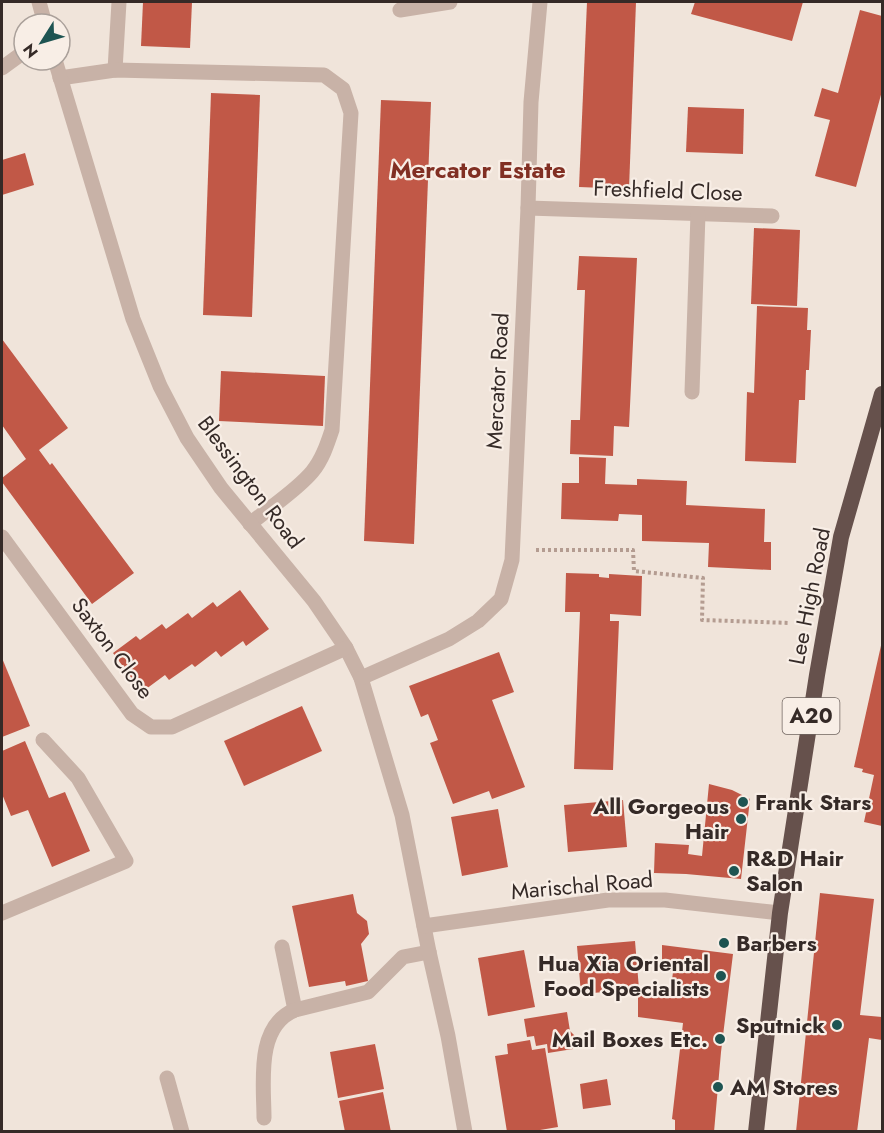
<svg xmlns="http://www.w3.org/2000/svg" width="884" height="1133" font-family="Jost,sans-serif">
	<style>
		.building { fill: #c15847 }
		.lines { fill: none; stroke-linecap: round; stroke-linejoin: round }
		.path { stroke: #b49c91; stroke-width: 4; stroke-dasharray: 3 3; stroke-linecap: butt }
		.service { stroke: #c8b2a7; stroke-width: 15 }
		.minor { stroke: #c8b2a7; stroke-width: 15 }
		.trunk { stroke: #66514c; stroke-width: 16 }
		.poi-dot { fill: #1e5452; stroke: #f8eee6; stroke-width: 2 }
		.labels { text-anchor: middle; stroke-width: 4.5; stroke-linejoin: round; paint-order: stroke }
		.shield { fill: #f8eee6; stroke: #706560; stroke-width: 1.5 }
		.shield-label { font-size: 21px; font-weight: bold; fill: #352a27 }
		.street-label { font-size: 22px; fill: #352a27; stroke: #f8eee6 }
		.poi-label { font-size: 22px; font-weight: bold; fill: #352a27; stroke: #f8eee6; text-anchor: start }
		.neighbourhood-label { font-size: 24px; font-weight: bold; fill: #812f23; stroke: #f8eee6 }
	</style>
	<rect width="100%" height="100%" fill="#f0e4da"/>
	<g class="building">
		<polygon points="143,2 192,2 190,48 141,46"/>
		<polygon points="587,2 636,2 629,189 579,187"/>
		<polygon points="695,2 803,2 792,41 691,14"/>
		<polygon points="860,10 882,16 882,91 856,187 815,176 830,120 814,116 822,88 838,93"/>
		<polygon points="211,93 260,95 252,317 203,315"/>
		<polygon points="381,100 431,102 414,544 364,541"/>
		<polygon points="688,107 744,109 743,154 686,152"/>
		<polygon points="25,153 34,185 2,195 2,160"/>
		<polygon points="754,228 800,230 797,306 751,304"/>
		<polygon points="579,256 637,258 629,427 614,426 613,456 570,454 571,420 580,420 585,290 577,290"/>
		<polygon points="757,306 808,308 807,330 811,330 809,370 806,370 805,400 799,400 796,463 745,461 747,392 754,393"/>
		<polygon points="2,339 68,428 39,450 50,465 52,463 134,573 92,604 2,482 2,478 26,459 2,425"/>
		<polygon points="221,371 325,376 323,426 219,421"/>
		<polygon points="579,457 606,458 605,484 637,485 637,479 687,481 686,505 765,509 764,542 771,542 771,570 708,567 709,543 642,541 642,515 619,514 618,521 561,519 562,483 579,483"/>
		<polygon points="566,573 599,574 599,577 609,578 609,574 642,576 641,616 610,614 610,621 619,621 613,770 574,769 580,612 565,612"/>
		<polygon points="240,590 269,629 246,646 243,641 221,657 216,651 195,667 192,664 169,680 165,675 142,692 113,653 136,636 140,640 162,624 166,629 188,613 192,618 213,602 217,607"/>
		<polygon points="882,641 882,826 864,822 874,775 862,772 863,769 854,767"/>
		<polygon points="499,652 514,692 492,700 525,787 492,799 489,791 453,804 430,743 438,740 428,714 421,717 409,686"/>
		<polygon points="2,658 30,726 2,737"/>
		<polygon points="302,706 322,751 244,786 224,741"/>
		<polygon points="25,741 49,798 65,792 90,851 52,867 28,810 11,816 2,794 2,751"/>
		<polygon points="709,784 732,790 750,799 741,879 686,874 654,873 655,843 689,845 688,854 702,856"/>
		<polygon points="623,800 627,847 568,852 564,805"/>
		<polygon points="498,809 508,867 462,876 451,817"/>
		<polygon points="820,893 874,899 860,1015 882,1017 882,1040 869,1038 857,1132 796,1132"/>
		<polygon points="353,894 357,913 367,921 369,934 361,944 368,981 346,986 345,981 309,987 292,906"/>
		<polygon points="635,941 639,989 581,994 577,946"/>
		<polygon points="662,945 733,954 721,1052 714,1132 675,1132 675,1120 672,1119 683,1023 638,1017 638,992 670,996 673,972 662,971"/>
		<polygon points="524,950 535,1007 488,1016 478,958"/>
		<polygon points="567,1012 570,1031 578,1039 573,1049 548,1053 547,1044 536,1046 534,1036 527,1037 524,1019"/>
		<polygon points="530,1040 532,1050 545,1048 558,1127 528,1132 507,1132 495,1056 508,1054 507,1044"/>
		<polygon points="375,1044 384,1089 338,1098 330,1052"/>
		<polygon points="607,1079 611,1105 583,1109 580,1084"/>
		<polygon points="383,1092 391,1132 345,1132 339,1101"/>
	</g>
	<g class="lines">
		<polyline class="path" points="536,550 633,550 634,571 703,578 702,620 790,623"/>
		<g class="service">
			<polyline points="400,10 450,2"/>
			<polyline points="115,70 119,2"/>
			<path d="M 60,78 L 115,70 L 324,75 L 343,89 L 351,113 L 332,430 C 327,445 322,460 312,472 C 296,491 269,508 250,524"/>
			<polyline points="282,947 295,1010"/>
			<polyline points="167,1078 182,1132"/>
			<path d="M 264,1118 C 264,1084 255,1026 295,1010 L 368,992 L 403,957 L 429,952"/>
		</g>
		<g class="minor">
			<polyline points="39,2 45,24"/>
			<polyline points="55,60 133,319 160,386 187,438 221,488 314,601 346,648 361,678 402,815 429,952 448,1036 465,1132"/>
			<polyline points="2,68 24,52"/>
			<polyline points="528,208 772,216"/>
			<polyline points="692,392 698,214"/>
			<polyline points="2,537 132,714 151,727 172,727 346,648"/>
			<polyline points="361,678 449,639 478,621 501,599 512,560 528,208 531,102 540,2"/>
			<polyline points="2,913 126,861 78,778 43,740"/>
			<polyline points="424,926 608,900 665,900 780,913"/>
		</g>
		<polyline class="trunk" points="756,1132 780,913 817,675 841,537 882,394"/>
	</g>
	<g class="poi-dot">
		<circle cx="743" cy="802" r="6"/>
		<circle cx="741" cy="819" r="6"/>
		<circle cx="734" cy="871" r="6"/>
		<circle cx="724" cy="943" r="6"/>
		<circle cx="721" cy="976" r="6"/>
		<circle cx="837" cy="1025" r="6"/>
		<circle cx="720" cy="1039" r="6"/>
		<circle cx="718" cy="1087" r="6"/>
	</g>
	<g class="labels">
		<rect class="shield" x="782.5" y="698" width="57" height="36" rx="4.5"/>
		<g class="shield-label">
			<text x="811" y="723">A20</text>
		</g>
		<g class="street-label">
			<text transform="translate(668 190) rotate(2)" y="8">Freshfield Close</text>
			<text transform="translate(497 381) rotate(-87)" y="8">Mercator Road</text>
			<text transform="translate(251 482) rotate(53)" y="8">Blessington Road</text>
			<text transform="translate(809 596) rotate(-79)" y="8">Lee High Road</text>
			<text transform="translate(113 648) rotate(53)" y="8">Saxton Close</text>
			<text transform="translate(582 885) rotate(-5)" y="8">Marischal Road</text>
		</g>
		<g class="poi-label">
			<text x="755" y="810">Frank Stars</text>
			<text x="729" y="814" text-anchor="end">All Gorgeous<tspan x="729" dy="25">Hair</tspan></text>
			<text x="746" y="866">R&amp;D Hair<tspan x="746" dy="25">Salon</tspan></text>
			<text x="736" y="951">Barbers</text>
			<text x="709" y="971" text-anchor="end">Hua Xia Oriental<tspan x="709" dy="25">Food Specialists</tspan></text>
			<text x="825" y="1033" text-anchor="end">Sputnick</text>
			<text x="708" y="1047" text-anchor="end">Mail Boxes Etc.</text>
			<text x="730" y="1095">AM Stores</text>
		</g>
		<g class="neighbourhood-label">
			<text x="478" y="178">Mercator Estate</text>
		</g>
	</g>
	<rect width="884" height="1133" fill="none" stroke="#352a27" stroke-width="6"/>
	<g transform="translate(42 42) rotate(233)"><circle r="28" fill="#f8eee6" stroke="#aaa09a" stroke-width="1.5"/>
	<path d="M0-4.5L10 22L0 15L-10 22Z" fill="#1e5452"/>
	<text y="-9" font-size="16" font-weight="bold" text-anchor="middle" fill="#352a27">N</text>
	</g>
</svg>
